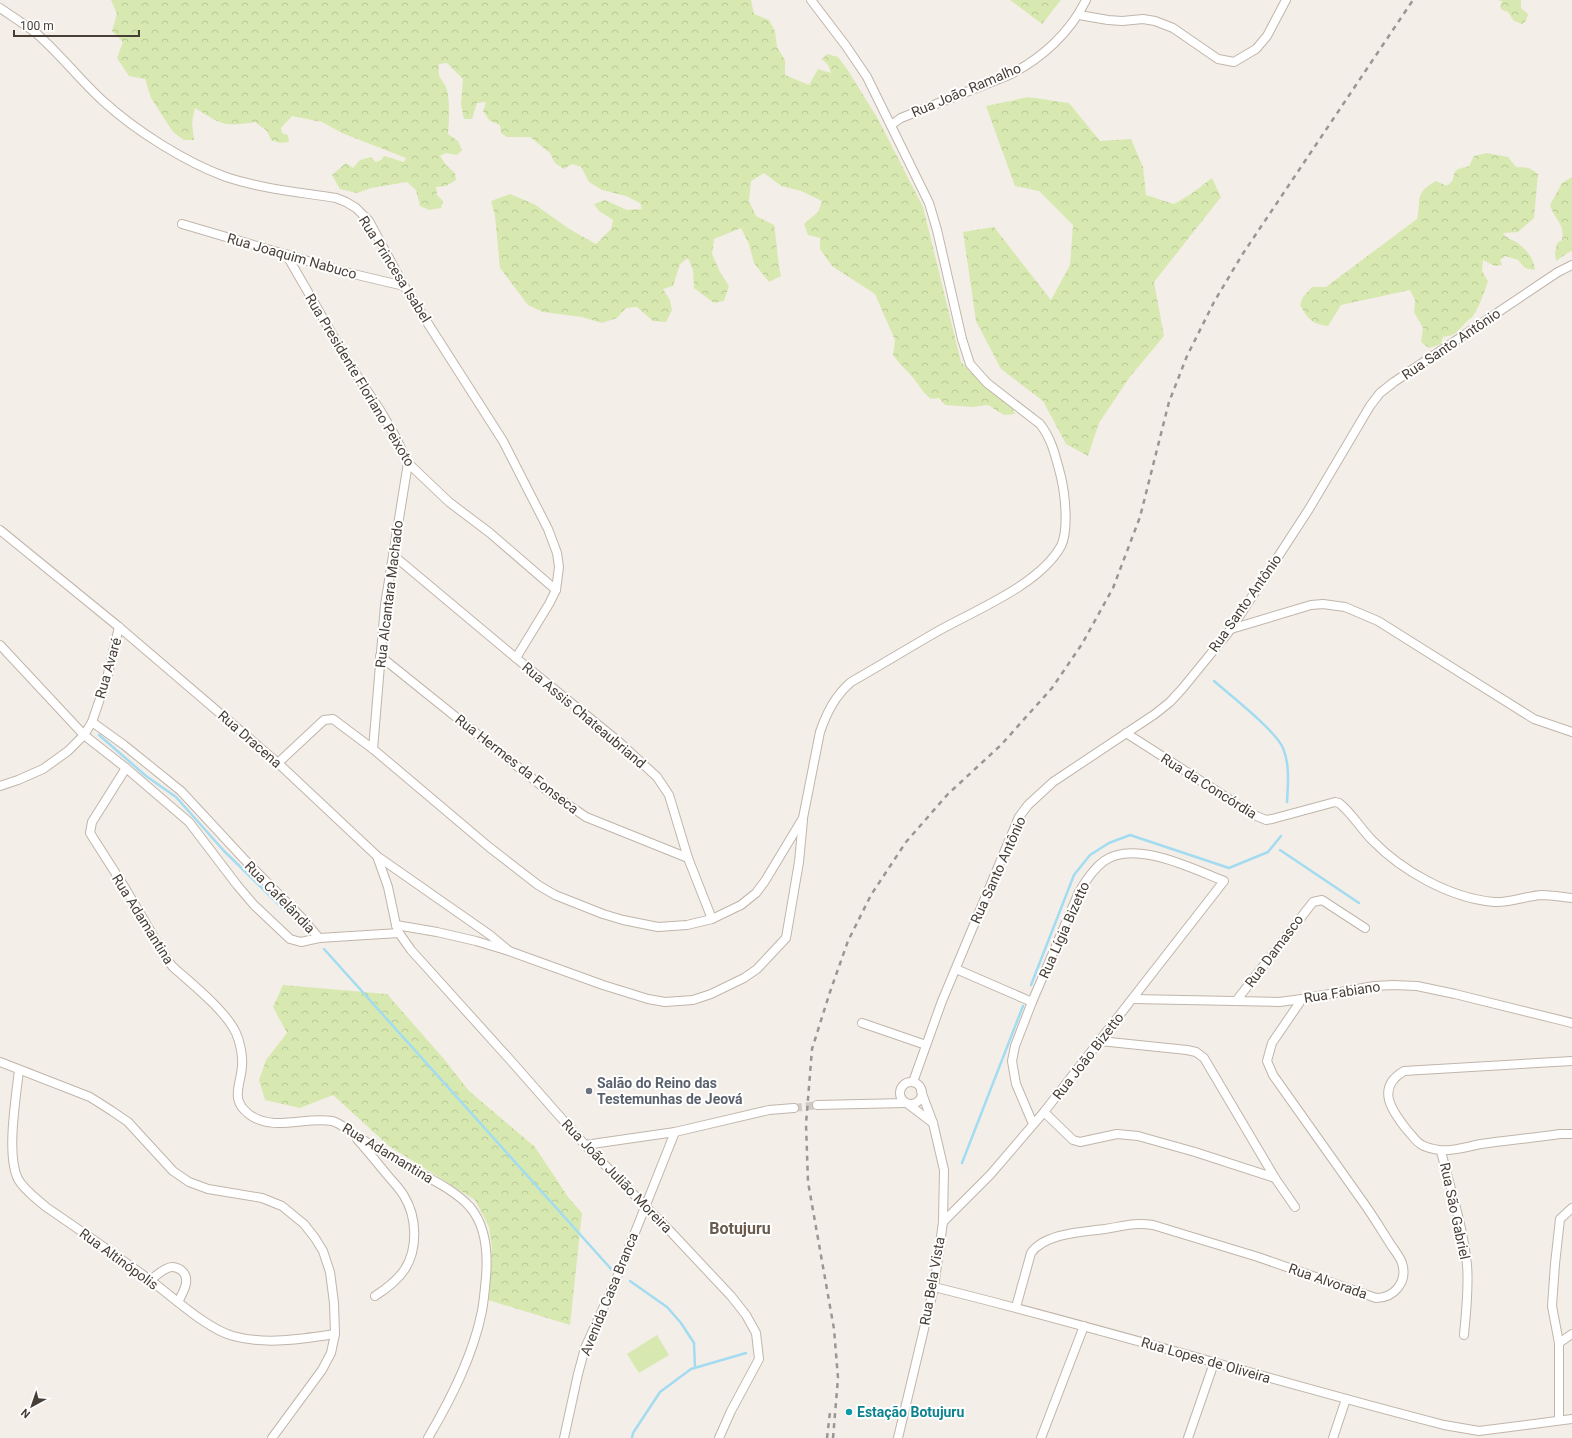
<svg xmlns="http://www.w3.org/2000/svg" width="1572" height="1438" font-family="Roboto,sans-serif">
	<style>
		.green { fill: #d7e9b0 }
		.forest { fill: url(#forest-crowns) }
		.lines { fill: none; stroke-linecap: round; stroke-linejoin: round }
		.stream { stroke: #a3dcf1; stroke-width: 2.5 }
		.street-tunnel { stroke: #d1cbc4; stroke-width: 8; stroke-dasharray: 8 4; stroke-linecap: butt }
		.street-casing { stroke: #c0b5aa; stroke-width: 10 }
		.street { stroke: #fff; stroke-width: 8 }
		.rail { stroke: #979797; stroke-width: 2.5; stroke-dasharray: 5 5; stroke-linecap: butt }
		.worship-dot { fill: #6b7280; stroke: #fff; stroke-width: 1.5 }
		.culture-dot { fill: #0f9aa8; stroke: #fff; stroke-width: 1.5 }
		.labels { text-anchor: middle; stroke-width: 4; stroke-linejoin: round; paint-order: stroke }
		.street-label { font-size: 14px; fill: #473e36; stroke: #fff }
		.worship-label { font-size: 14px; font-weight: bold; fill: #5b616d; stroke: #fff; text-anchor: start }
		.culture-label { font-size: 14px; font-weight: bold; fill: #0d838f; stroke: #fff; text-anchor: start }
		.quarter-label { font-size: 16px; font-weight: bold; fill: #6a5b4d; stroke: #fff }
	</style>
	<defs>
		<pattern id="forest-crowns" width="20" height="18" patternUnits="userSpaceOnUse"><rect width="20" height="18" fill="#d7e9b0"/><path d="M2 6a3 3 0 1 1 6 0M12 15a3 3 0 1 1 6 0" fill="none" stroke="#bac998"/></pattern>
	</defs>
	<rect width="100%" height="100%" fill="#f4eee8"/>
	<polygon class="green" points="657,1335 669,1355 639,1373 627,1354"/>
	<g class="forest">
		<path d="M 111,0 L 751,0 L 754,14 L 769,20 L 775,31 L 777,47 L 785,60 L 785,75 L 809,85 L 818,69 L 831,73 L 828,65 L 822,59 L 827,54 L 838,57 L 847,69 L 878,119 L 923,207 L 961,362 L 988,389 L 1010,405 L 1015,414 L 1004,415 L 988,405 L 973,407 L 945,405 L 939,398 L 931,399 C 922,392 918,383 910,374 C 904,368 898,362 893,355 L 895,340 L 875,294 L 832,266 L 820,249 L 820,238 L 808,235 L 804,224 L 818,212 L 822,201 L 801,191 L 781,186 L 764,173 L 751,181 L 749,201 L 756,216 L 774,225 C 777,242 777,259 781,276 L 769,282 L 754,263 L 749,244 L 741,228 L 714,239 L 712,254 L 720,272 L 729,286 L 724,301 L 714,303 L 694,288 L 693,270 L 688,258 L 680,264 L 673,286 L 663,289 L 670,300 L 672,310 L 666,322 L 653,321 L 637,307 L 626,308 L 617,318 L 602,323 L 582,317 L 543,312 L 528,305 L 500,268 L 495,216 L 491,201 L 510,194 L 534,204 L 571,230 L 596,244 L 611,229 L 613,220 L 599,211 L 594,204 L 605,200 L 627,210 L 642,209 L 640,203 L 626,196 L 602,190 L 589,182 L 581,167 L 572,164 L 564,169 L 555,163 L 550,153 L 530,137 L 507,137 L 501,133 L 500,125 L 490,121 L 483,111 L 486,102 L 477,103 L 472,119 L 464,119 L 461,105 L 463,79 L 447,63 L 439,64 C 437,81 443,77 447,90 C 450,101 449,123 448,134 L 458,141 L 462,150 L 457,155 L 446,153 L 440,156 L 446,165 L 455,173 L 456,180 L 446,186 L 436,187 L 437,195 L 443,201 L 441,208 L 429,210 L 420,206 L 416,190 L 407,182 L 371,188 L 357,193 L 340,189 L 332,175 L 346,163 L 353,168 L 360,160 L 371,157 L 376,162 L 381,160 L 384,156 L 404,162 L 406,158 L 342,133 L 322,122 L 292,116 L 281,128 L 282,133 L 288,135 L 289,142 L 280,143 L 271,140 L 267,131 L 255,122 C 224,127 222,125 195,108 L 192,122 L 194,140 L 184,140 L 173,132 L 151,98 L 145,79 L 129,76 L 117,58 L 123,42 L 112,31 L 117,14 Z"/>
		<polygon points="1010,0 1061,0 1042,24"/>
		<polygon points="1497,0 1521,0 1521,8 1528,14 1526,21 1522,24 1514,21 1508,12 1502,10 1500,7 1502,1"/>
		<polygon points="1028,97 1069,103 1100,141 1131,139 1143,167 1146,195 1174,204 1191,194 1212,178 1221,197 1154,282 1164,336 1129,378 1099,423 1088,456 1066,444 1043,401 1001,369 976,321 963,232 994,227 1051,300 1070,265 1073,225 1039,191 1015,186 986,106"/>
		<path d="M 1487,153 L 1508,157 L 1516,167 L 1529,168 L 1538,174 L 1534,218 L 1518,232 L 1503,233 C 1506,238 1511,239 1516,242 C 1526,249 1534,258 1535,270 L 1525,268 L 1518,260 L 1505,256 L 1500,260 L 1502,265 L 1495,266 L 1483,260 L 1482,271 L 1488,281 C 1484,292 1480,306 1473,316 C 1471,319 1468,319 1466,322 C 1457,332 1457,335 1443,337 L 1441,344 L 1429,348 L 1421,342 L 1423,328 L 1414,312 L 1415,300 L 1410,290 L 1341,305 L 1328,326 C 1312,324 1308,319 1300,305 L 1303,297 L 1312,287 L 1326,287 L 1417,219 C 1422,199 1413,194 1436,181 L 1447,186 L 1453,180 C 1454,168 1459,169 1469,166 L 1474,156 Z"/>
		<path d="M 1572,177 L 1572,251 L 1569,252 L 1556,261 L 1555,253 L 1557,243 L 1562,240 C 1565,223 1555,221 1550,205 L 1562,183 Z"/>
		<polygon points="283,985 387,994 444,1059 469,1091 535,1147 568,1197 582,1213 570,1325 485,1299 492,1249 489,1227 475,1200 389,1146 333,1095 300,1108 265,1100 259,1080 266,1060 287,1033 273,1007"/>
	</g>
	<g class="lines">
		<g class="stream">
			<path d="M 1214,681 C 1231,696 1275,730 1283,748 C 1290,765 1288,784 1287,802"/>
			<polyline points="99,735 146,776 176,797 224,851 307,932"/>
			<polyline points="1280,850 1359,903"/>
			<polyline points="324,949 612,1270"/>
			<polyline points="1031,985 1074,875 1090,855 1109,843 1130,835 1229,868 1268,852 1281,836"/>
			<polyline points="962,1163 1023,1006"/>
			<polyline points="630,1281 667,1307 681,1323 694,1343 695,1368"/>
			<polyline points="632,1438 633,1433 660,1392 691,1369 746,1353"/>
		</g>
		<polyline class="street-tunnel" points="794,1108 817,1105"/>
		<g class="street-casing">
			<g id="street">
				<path d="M 0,8 C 13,17 26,25 37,34 C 61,55 80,80 103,101 C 136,131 185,162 226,177 C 262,189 299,192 336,198 L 346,202 L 356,208 L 369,221 L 404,286 L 503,441 L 548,529 L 557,553 L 559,567 L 556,590 L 549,604 L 516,658"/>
				<polyline points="1079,15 1108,20 1122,21 1143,19 1155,21 1173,28 1218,59 1234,62 1256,49 1267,36 1286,0"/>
				<path d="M 891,125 L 901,118 L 1009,75 C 1041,59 1070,33 1086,0"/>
				<polyline points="182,224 345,272 404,286"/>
				<polyline points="286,254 350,365 380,410 394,434 408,463 449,502 490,533 556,590"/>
				<polyline points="0,530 119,627 278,763 377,856 490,935 509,951"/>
				<polyline points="393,555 516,658 618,741 657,777 669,795 688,858 712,919"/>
				<polyline points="1231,629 1311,605 1323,604 1345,607 1378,621 1534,719 1572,732"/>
				<polyline points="0,645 84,735 126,768 189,822 237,885 254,905 290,939 301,942 319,938 399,933"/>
				<polyline points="380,656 548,791 586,817 688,858"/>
				<polyline points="92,722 124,745 181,791 244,859 302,918 319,938"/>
				<path d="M 1126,733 L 1254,815 L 1266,820 L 1272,819 L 1335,802 L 1339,803 C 1352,813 1360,828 1372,840 C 1402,871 1450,898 1494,902 C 1510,903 1525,896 1542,895 C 1551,895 1562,897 1572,898"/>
				<polyline points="373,749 385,605 408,463"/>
				<path d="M 278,763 L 324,720 L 333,719 L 373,749 L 489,847 L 538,885 L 555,895 L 603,914 L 623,920 L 658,927 L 687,925 L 712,919 L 741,905 L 756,893 L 765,881 L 803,818 L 820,732 C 827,712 835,696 851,682 C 881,665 910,647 940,630 C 978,609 1040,584 1061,546 C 1069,530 1065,494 1061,477 C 1056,458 1052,439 1040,424 L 987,383 L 970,364 L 962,339 L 937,230 L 929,203 L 867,77 L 846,46 L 811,0"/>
				<path d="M 126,768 L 92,822 L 90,833 L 125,888 L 168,961 L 173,967 C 191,983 226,1011 236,1033 C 240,1042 243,1056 242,1066 C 241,1085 229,1100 250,1115 C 274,1132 306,1116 332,1121 C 341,1123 348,1131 355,1135 C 371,1145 386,1154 402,1163 C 423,1176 452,1187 470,1207 C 486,1226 488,1253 486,1277 C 485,1288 484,1300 482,1311 C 473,1356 451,1399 428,1438"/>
				<polyline points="0,786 18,780 43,769 68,751 84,735 92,722 107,678 119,627"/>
				<polyline points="377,856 388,887 396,925 399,933 411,950 512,1062 585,1145 670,1231 731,1296 746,1315 756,1333 759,1359 731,1411 719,1438"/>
				<polyline points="396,925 437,932 476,941 509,951 603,985 648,999 665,1002 693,1000 711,994 744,978 757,969 786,938 799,862 803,820"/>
				<polyline points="956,969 1032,1002"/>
				<polyline points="1133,999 1279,1002 1302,999 1374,986 1393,985 1417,986 1455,994 1572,1023"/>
				<polyline points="1236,1001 1313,902 1322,900 1365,928"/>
				<polyline points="862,1023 926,1045"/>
				<polyline points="1100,1041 1187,1050 1196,1052 1204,1058 1275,1178 1295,1207"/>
				<path d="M 1572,1061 L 1404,1071 C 1375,1088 1392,1111 1407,1130 C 1412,1135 1416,1142 1422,1145 C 1427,1148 1433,1149 1439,1150 C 1450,1152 1470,1146 1481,1144 C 1507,1140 1534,1138 1560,1134 L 1572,1134"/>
				<polyline points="0,1062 90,1097 112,1111 128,1122 173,1171 189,1182 208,1189 262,1198 282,1206 304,1224 315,1238 323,1251 330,1272 334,1303 335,1334 331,1353 322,1370 272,1438"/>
				<path d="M 19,1070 C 16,1098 6,1155 18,1179 C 24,1190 37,1199 46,1207 C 81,1231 116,1255 150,1280 C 173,1297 207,1329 233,1336 C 266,1345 302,1339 335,1334"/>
				<polyline points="913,1082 942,1001 1019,817 1028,805 1053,782 1155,714 1170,702 1182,689 1231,629 1309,509 1370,406 1380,393 1394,382 1558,272 1572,265"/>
				<circle cx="911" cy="1093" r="11"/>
				<polyline points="908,1104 933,1123"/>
				<polyline points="817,1105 905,1103"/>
				<polyline points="1044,1112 1073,1140 1080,1142 1117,1134 1138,1136 1195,1152 1275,1178"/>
				<path d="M 357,1139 C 368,1151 378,1164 389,1177 C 394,1183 400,1189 404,1196 C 417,1217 418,1248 405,1269 C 397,1281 386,1289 375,1296"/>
				<polyline points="585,1145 675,1132 769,1110 794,1108"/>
				<path d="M 1441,1151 C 1450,1188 1463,1226 1467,1265 C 1469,1288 1466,1312 1464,1335"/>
				<path d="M 943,1222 L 990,1175 L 1044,1112 L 1224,881 C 1193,869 1134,839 1104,861 C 1093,869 1086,880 1079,892 L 1032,1002 L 1015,1046 L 1012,1061 L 1016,1084 L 1033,1124"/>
				<path d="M 150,1280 C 156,1276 165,1267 172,1267 C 175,1267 178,1268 181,1270 C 192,1279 183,1292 178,1302"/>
				<path d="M 934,1287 C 1105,1329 1273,1381 1444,1425 L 1479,1431 L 1572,1419"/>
				<path d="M 1016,1307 L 1031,1253 C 1045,1233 1083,1232 1105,1229 C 1124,1226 1134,1222 1153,1225 L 1258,1257 L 1376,1298 C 1394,1298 1408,1282 1402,1263 C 1400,1257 1395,1251 1391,1245 C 1382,1231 1373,1216 1363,1202 C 1333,1160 1303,1117 1273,1075 L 1267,1061 L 1272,1043 L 1302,999"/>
				<polyline points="1559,1343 1572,1334"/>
				<polyline points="1559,1420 1559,1343 1552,1306 1555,1264 1560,1219 1572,1208"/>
				<polyline points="564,1438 578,1374 585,1348 616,1280 675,1132"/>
				<polyline points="898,1438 934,1287 943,1222 944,1170 933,1123 921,1091"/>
				<polyline points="1041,1438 1084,1326"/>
				<polyline points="1188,1438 1214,1363"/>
				<polyline points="1333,1438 1346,1399"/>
			</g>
		</g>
		<use href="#street" class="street"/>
		<g class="rail">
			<polyline points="827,1438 830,1412"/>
			<polyline points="833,1438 838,1378 834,1329 808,1182 806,1124 812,1049 830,992 848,941 871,895 906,842 948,794 1001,745 1052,688 1082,644 1113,588 1140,517 1169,402 1187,356 1214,302 1242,255 1413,0"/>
		</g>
	</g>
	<circle class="worship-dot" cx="589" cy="1091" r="4"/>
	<circle class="culture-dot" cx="849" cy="1412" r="4"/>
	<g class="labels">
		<g class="street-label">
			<text transform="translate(966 90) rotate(-23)" y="5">Rua João Ramalho</text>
			<text transform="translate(292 256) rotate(16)" y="5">Rua Joaquim Nabuco</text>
			<text transform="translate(395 269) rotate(58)" y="5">Rua Princesa Isabel</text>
			<text transform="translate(1451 344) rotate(-34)" y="5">Rua Santo Antônio</text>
			<text transform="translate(360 380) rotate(59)" y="5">Rua Presidente Floriano Peixoto</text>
			<text transform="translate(389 594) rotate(-83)" y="5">Rua Alcantara Machado</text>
			<text transform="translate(1245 603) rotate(-55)" y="5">Rua Santo Antônio</text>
			<text transform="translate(108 668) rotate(-74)" y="5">Rua Avaré</text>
			<text transform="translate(584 715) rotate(40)" y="5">Rua Assis Chateaubriand</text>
			<text transform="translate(250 739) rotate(41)" y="5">Rua Dracena</text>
			<text transform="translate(517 764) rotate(38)" y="5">Rua Hermes da Fonseca</text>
			<text transform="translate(1209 786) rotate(32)" y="5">Rua da Concórdia</text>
			<text transform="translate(998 870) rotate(-66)" y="5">Rua Santo Antônio</text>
			<text transform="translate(280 897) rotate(46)" y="5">Rua Cafelândia</text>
			<text transform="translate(143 919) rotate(58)" y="5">Rua Adamantina</text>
			<text transform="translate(1064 930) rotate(-66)" y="5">Rua Lígia Bizetto</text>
			<text transform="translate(1274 951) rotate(-53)" y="5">Rua Damasco</text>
			<text transform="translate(1342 992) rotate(-9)" y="5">Rua Fabiano</text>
			<text transform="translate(1088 1056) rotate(-52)" y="5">Rua João Bizetto</text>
			<text transform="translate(388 1153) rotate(31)" y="5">Rua Adamantina</text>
			<text transform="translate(617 1176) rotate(46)" y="5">Rua João Julião Moreira</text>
			<text transform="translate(1455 1211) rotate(78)" y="5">Rua São Gabriel</text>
			<text transform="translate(119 1259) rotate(36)" y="5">Rua Altinópolis</text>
			<text transform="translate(932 1281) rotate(-80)" y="5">Rua Bela Vista</text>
			<text transform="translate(1328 1281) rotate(19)" y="5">Rua Alvorada</text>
			<text transform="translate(609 1294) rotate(-68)" y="5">Avenida Casa Branca</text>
			<text transform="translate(1206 1360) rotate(16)" y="5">Rua Lopes de Oliveira</text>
		</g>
		<g class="worship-label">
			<text x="597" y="1088">Salão do Reino das<tspan x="597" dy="16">Testemunhas de Jeová</tspan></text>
		</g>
		<g class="culture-label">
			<text x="857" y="1417">Estação Botujuru</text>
		</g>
		<g class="quarter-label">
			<text x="740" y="1234">Botujuru</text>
		</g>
	</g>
	<g transform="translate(32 1406) rotate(220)" stroke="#ffffff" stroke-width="3" paint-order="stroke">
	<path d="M0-3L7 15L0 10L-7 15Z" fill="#473e36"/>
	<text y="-6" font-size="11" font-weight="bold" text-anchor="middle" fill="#473e36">N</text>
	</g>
	<path d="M14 30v6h125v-6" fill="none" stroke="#473e36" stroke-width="2"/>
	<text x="20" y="30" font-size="12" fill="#473e36" stroke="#ffffff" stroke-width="3" paint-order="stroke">100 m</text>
</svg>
